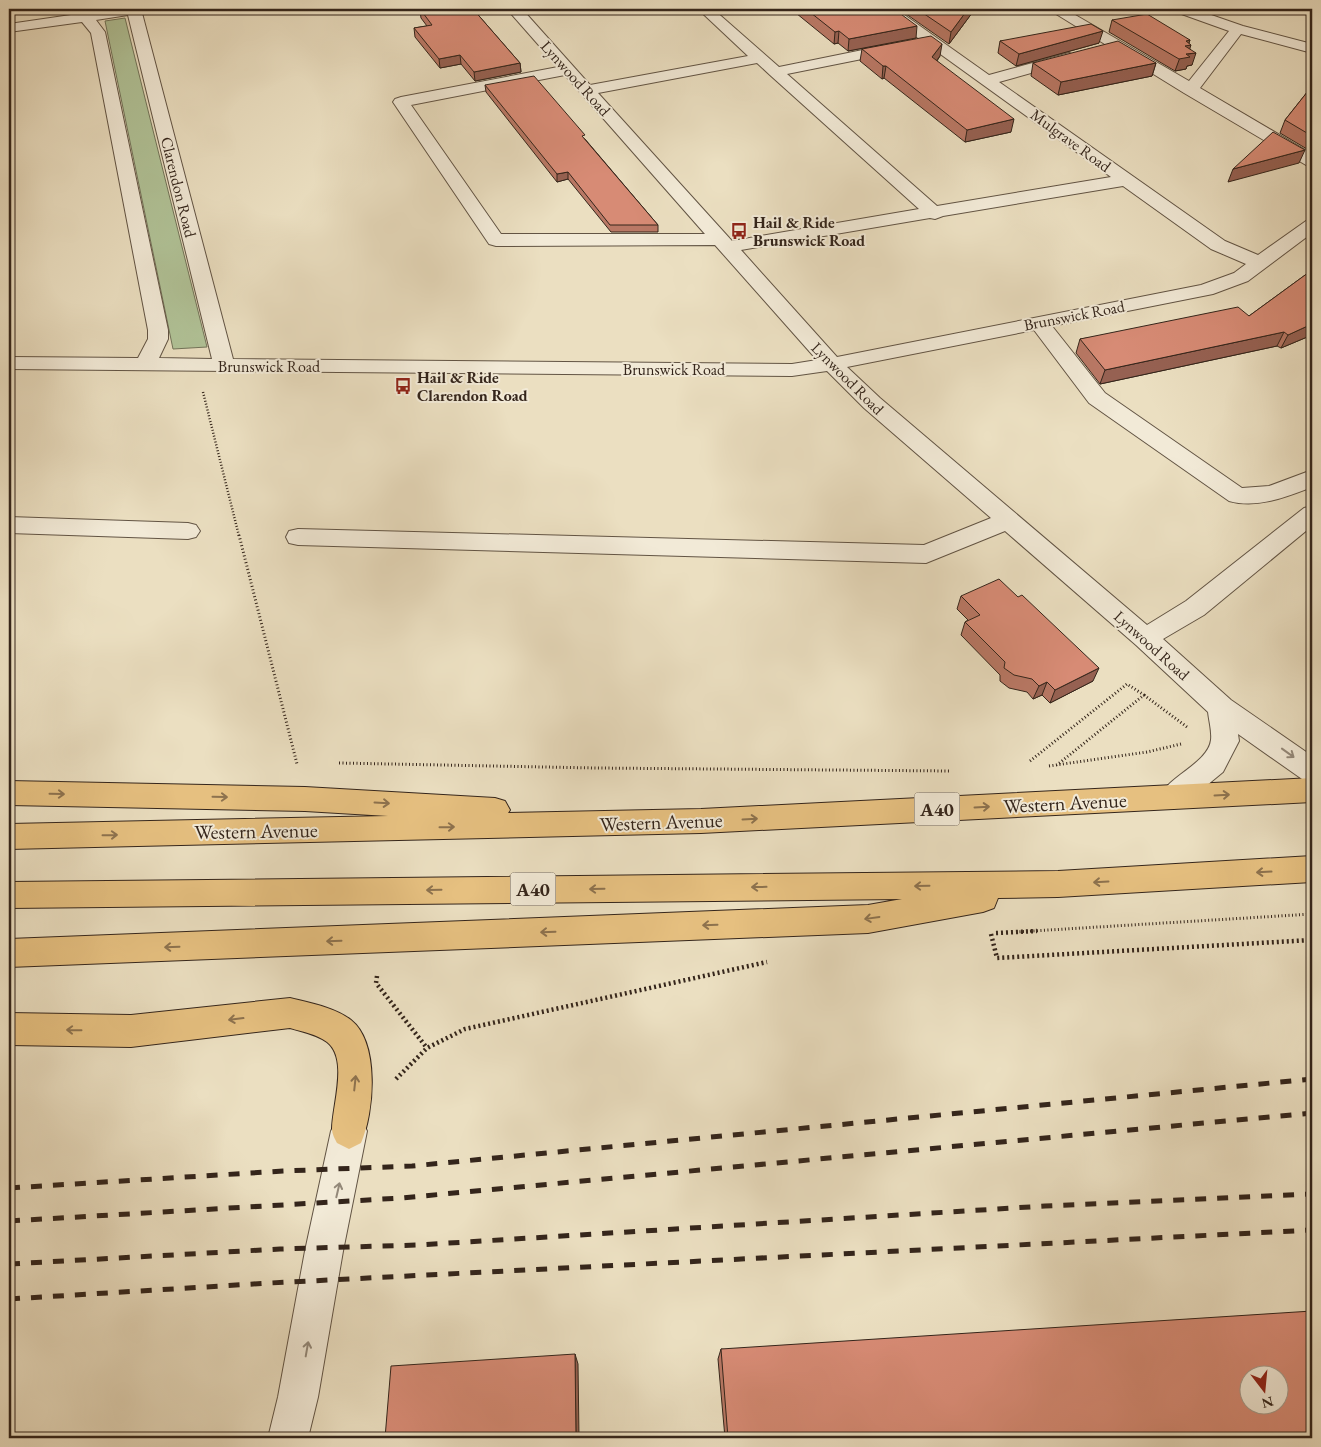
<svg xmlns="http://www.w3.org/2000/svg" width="1321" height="1447" font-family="'EB Garamond',serif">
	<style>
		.green { fill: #b1c398; stroke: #72745a }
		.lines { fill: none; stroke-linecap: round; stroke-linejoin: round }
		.minor-casing { stroke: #625444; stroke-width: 2 }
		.highway-casing { stroke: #34251b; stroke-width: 2 }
		.path-far2 { stroke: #34251b; stroke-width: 2.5; stroke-dasharray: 1 2; stroke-linecap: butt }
		.path-far1 { stroke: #34251b; stroke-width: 3; stroke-dasharray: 1 2.5; stroke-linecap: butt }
		.path { stroke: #34251b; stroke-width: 4.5; stroke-dasharray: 2 3; stroke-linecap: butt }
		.minor { fill: #f2ead7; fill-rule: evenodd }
		.highway { fill: #e6c080; fill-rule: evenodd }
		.rail { stroke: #34251b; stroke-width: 5; stroke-dasharray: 11 11; stroke-linecap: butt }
		.wall { fill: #b97865; stroke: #34251b }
		.shaded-wall { fill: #966152; stroke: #34251b }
		.building { fill: #d78b75; stroke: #34251b; fill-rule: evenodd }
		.oneway { stroke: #938879 }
		.oneway2 { stroke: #8d724e }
		.labels { text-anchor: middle; stroke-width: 4; stroke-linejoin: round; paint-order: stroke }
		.far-street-label { font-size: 16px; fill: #34251b; stroke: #f2ead7 }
		.far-poi-label { font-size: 16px; font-weight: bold; fill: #34251b; stroke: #f2ead7; text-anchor: start }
		.shield { fill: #f2ead7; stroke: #6d6053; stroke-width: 1 }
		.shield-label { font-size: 19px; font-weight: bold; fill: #34251b }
		.street-label { font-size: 20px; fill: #34251b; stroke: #f2ead7 }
	</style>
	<rect width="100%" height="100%" fill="#ebdfc1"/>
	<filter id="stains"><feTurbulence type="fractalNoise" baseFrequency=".004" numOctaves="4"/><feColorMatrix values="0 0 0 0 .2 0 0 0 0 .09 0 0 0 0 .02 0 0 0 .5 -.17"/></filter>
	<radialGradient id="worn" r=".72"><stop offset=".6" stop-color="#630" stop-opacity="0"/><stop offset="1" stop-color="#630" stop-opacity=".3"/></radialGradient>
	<polygon class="green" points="125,18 207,347 173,349 105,21"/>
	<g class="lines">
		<g class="minor-casing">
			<g id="minor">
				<path d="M 112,9 L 147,9 L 142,13 L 233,359 L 792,364 L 817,360 L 715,245 L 496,246 L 489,244 L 393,102 L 395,99 L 401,97 L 558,67 L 507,9 L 522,9 L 590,85 L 748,56 L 698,9 L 713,9 L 779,67 L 897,43 L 902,45 L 905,48 L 902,51 L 787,74 L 937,206 L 1111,177 L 882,12 L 880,9 L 896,9 L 989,75 L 1069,53 L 1074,55 L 1077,58 L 1074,61 L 999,82 L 1225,241 L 1258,255 L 1306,221 L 1312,220 L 1312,233 L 1248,281 L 1213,294 L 1052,326 L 1105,393 L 1242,488 L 1269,486 L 1312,470 L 1312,487 C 1286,497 1257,509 1229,501 L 1089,403 L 1034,330 L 847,367 L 880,398 L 1147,625 L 1186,601 L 1304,508 L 1312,506 L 1312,526 L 1204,615 L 1163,639 L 1231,700 L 1312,756 L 1312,782 L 1302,779 L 1238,734 L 1239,741 L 1223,772 L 1183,805 L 1173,809 L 1163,805 L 1159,797 C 1169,776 1208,763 1211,740 C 1212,731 1209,721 1208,712 L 1136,645 L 1005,531 L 926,563 L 298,545 L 289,543 L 286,537 L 289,531 L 298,529 L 924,545 L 991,518 L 864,408 L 827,371 L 792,376 L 9,369 L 9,357 L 138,358 L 148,339 L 148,330 L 91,33 L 82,22 L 9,32 L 9,24 ZM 128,15 L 212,359 L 159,358 L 168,339 L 168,330 L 105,32 L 96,20 ZM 757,63 L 770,75 L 919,209 L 732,241 L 598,93 ZM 565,75 L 705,234 L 501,234 L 411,105 ZM 1123,186 L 1211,249 L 1246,264 L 1234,273 L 1201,285 L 837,357 L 741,250 L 930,218 L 935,219 L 943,216 Z"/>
				<polygon points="1048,9 1065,9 1189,81 1229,31 1176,12 1174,9 1194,9 1243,26 1312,44 1312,53 1241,34 1200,88 1312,154 1312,166 1306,165 1184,93"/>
				<polygon points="9,517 188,523 196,525 200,531 196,537 188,539 9,533"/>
				<polygon points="349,1113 361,1119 367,1131 343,1251 318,1397 308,1438 268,1438 278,1397 305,1251 331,1131 337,1119"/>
			</g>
		</g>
		<g class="highway-casing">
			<g id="highway">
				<polygon points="1312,778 1312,802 701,833 9,849 9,824 388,816 305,811 9,805 9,781 305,787 495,798 505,801 510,810 508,813 701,809"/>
				<polygon points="1312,856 1312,882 1058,897 998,898 994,908 983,912 868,933 9,967 9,939 868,905 902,899 9,908 9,882 1058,871"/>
				<path d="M 290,998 C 310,1003 334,1007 351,1020 C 380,1043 374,1113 361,1143 L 349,1149 L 337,1143 C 335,1139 332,1134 332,1129 C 332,1106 349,1059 327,1042 C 316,1034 303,1032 290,1028 L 131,1047 L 9,1045 L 9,1013 L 131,1015 Z"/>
			</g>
		</g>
		<polyline class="path-far2" points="203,392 239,536"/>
		<g class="path-far1">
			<polyline points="239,535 297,764"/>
			<polyline points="1144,695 1187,727"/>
			<polyline points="1030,761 1127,684 1144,695 1057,765"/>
			<polyline points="339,763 596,768 951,771"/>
			<polyline points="1049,766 1147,752 1181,744"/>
			<polyline points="1016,932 1312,914"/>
		</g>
		<g class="path">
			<polyline points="996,933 1037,931"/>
			<polyline points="991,934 997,958 1312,940"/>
			<polyline points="377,976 376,983 427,1048"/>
			<polyline points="396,1079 427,1048 465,1029 767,962"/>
		</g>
		<use href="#minor" class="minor"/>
		<use href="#highway" class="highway"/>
		<g class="rail">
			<polyline points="9,1188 283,1171 412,1166 1312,1079"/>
			<polyline points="9,1221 401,1198 1312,1113"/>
			<polyline points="9,1264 280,1249 418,1245 1045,1206 1312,1194"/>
			<polyline points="9,1299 270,1283 1312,1230"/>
		</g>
	</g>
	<g class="wall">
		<polygon points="418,9 473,9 520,63 521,72 475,81 461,64 440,68 415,37 414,28 427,26 421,18 420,11"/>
		<polygon points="791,9 894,9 916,38 848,51 838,43 834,44"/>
		<polygon points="899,9 975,9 949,44"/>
		<polygon points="1112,20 1190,40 1189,43 1192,65 1187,66 1186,69 1175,71 1109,32"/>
		<polygon points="1000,41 1099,43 1016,66 998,53"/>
		<polygon points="862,49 940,56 937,61 1011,132 965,142 884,78 882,79 860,61"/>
		<polygon points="1033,63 1156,63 1152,76 1058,95 1031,76"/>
		<polygon points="485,85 585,139 658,225 658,232 611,232 568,179 557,182 486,92"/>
		<polygon points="1312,86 1312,152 1280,133 1285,120"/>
		<polygon points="1312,270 1312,335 1281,348 1277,346 1100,384 1076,353 1080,339 1249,316"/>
		<polygon points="961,596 1093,681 1050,703 1042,695 1033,699 1027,692 1009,688 1000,681 1000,675 961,635 965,622 968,620 957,609"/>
		<polygon points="721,1349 1312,1438 725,1438 718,1359"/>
	</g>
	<g class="shaded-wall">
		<polygon points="968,9 975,9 949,44 951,32"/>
		<polygon points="917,26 916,38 848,51 849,39"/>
		<polygon points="839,31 838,43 834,44 835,32"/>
		<polygon points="1103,31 1099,43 1016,66 1019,54"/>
		<polygon points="1190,40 1188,45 1191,45 1188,54 1196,53 1192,65 1187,66 1186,69 1175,71 1186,41"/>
		<polygon points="942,44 940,56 930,69 932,57"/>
		<polygon points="460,55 461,64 440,68 439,59"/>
		<polygon points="520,63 521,72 475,81 474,72"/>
		<polygon points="1156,63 1152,76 1058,95 1061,82"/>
		<polygon points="883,66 886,66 884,78 882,79"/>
		<polygon points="1014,119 1011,132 965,142 967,130"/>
		<polygon points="1305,150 1299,163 1228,182 1233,169"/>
		<polygon points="568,172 568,179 557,182 557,174"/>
		<polygon points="1312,324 1312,335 1281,348 1288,335"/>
		<polygon points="1284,332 1277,346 1100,384 1105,370"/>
		<polygon points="1099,668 1093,681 1050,703 1055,690"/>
		<polygon points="1047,682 1042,695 1033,699 1039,686"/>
		<polygon points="575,1354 578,1364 579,1438 576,1438"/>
	</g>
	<g class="building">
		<polygon points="420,9 473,9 520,63 474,72 460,55 439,59 414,28 432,25"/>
		<polygon points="806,9 894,9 917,26 849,39 839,31 835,32"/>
		<polygon points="917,9 968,9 951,32"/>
		<polygon points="1147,14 1190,40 1186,41 1191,45 1185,46 1196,53 1186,54 1190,57 1179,59 1112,20"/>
		<polygon points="1091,24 1103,31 1019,54 1000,41"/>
		<polygon points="931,36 942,44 932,57 1014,119 967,130 886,66 883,66 862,49"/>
		<polygon points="1118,41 1156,63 1061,82 1033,63"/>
		<polygon points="534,76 585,135 582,136 658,225 610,225 568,172 557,174 485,85"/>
		<polygon points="1312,86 1312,136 1285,120"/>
		<polygon points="1273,132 1305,150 1233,169"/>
		<polygon points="1312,270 1312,324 1288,335 1284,332 1105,370 1080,339 1238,307 1249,316"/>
		<polygon points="999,579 1018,597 1022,595 1099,668 1055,690 1047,682 1039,686 1032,679 1014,675 1004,668 1005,662 965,622 980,615 961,596"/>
		<path d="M 1312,1311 L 1312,1438 L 728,1438 L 721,1349 ZM 1248,1374 L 1278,1374 L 1278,1404 L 1248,1404 Z"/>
		<polygon points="575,1354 576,1438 385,1438 391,1366"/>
	</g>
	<defs><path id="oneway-shaft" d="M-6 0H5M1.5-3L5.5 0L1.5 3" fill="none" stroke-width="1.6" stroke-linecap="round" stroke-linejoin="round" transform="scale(1.25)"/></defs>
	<g class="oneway">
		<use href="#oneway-shaft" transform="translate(1288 753) rotate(36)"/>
		<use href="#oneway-shaft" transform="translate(338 1190) rotate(-77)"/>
		<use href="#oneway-shaft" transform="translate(307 1349) rotate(-80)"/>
	</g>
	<g class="oneway2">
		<use href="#oneway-shaft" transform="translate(57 794) rotate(1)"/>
		<use href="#oneway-shaft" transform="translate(1222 795) rotate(-3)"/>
		<use href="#oneway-shaft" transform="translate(220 797) rotate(1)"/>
		<use href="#oneway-shaft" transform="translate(382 803) rotate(3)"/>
		<use href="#oneway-shaft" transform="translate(982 807) rotate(-3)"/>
		<use href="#oneway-shaft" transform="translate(750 819) rotate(-3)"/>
		<use href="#oneway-shaft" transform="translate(447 827) rotate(-1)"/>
		<use href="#oneway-shaft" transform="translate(110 835) rotate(-1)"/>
		<use href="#oneway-shaft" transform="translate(1264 872) rotate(177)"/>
		<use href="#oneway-shaft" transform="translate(1101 882) rotate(177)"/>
		<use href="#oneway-shaft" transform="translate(922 886) rotate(179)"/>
		<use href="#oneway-shaft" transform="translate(759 887) rotate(179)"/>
		<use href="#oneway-shaft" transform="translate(597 889) rotate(179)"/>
		<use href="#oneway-shaft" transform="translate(434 890) rotate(179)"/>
		<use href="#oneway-shaft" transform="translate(872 918) rotate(172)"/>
		<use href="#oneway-shaft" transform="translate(710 925) rotate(178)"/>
		<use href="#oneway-shaft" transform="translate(548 932) rotate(178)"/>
		<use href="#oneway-shaft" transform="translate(334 941) rotate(178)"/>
		<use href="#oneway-shaft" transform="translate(172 947) rotate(178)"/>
		<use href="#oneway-shaft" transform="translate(236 1019) rotate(173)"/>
		<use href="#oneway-shaft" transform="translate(74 1030) rotate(-179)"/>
		<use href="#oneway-shaft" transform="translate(355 1083) rotate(-84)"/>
	</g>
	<defs>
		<g id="bus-bare" transform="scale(1.35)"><path d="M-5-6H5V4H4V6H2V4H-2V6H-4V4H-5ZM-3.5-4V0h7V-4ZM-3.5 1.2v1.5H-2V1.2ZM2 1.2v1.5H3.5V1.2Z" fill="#8f2418" stroke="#f2ead7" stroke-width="2.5" paint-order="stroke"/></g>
	</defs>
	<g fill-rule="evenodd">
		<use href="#bus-bare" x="739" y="231"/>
		<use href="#bus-bare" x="403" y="386"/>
	</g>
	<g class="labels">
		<g class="far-street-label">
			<text transform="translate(576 78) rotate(48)" y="6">Lynwood Road</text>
			<text transform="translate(1071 140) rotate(36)" y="6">Mulgrave Road</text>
			<text transform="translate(179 187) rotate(76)" y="6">Clarendon Road</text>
			<text transform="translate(1074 315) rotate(-11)" y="6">Brunswick Road</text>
			<text x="269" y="372">Brunswick Road</text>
			<text x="674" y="375">Brunswick Road</text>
			<text transform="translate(848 378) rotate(45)" y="6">Lynwood Road</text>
			<text transform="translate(1152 645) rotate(42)" y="6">Lynwood Road</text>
		</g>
		<g class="far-poi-label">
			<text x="753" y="228">Hail &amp; Ride<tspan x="753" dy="18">Brunswick Road</tspan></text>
			<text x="417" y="383">Hail &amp; Ride<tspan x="417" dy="18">Clarendon Road</tspan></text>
		</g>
		<g class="shield">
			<rect x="914.5" y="792.5" width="45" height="33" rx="4"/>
			<rect x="510.5" y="872.5" width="45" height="33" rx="4"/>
		</g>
		<g class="shield-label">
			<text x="937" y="816">A40</text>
			<text x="533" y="896">A40</text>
		</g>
		<g class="street-label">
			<text transform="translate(1065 803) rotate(-3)" y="7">Western Avenue</text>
			<text transform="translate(661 822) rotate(-2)" y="7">Western Avenue</text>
			<text transform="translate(256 831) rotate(-1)" y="7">Western Avenue</text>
		</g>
	</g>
	<rect width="1321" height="1447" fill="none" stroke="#ebdfc1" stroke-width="30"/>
	<rect x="10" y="10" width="1301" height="1427" fill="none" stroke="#34251b" stroke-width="2.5"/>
	<rect x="15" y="15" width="1291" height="1417" fill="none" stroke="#34251b"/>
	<g transform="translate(1264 1390) rotate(164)"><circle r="24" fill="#f2ead7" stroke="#a69b8c"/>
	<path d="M0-4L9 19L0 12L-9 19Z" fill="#8f2418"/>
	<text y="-8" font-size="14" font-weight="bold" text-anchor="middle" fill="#34251b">N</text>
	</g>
	<rect width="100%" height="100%" filter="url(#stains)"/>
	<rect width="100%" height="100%" fill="url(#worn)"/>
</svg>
